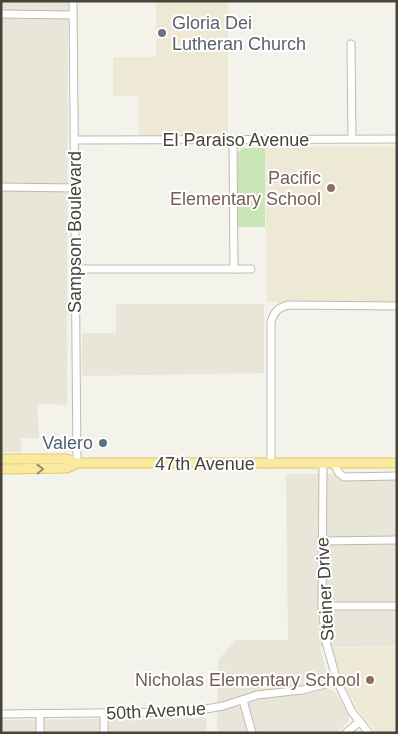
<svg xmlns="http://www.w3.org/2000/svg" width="398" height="734" font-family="Helvetica,sans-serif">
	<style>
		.residential { fill: #e8e5d9 }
		.education { fill: #ede9d5 }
		.green { fill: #cbe6b6 }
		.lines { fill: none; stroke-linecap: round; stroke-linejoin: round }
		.minor-casing { stroke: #c0bbad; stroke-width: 9 }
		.major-casing { stroke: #dfca6e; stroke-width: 11 }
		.minor { stroke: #fff; stroke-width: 7 }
		.major { stroke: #f9ea9f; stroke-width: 9 }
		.oneway { stroke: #988f67 }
		.worship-dot { fill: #6b7280; stroke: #fff; stroke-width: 2 }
		.education-dot { fill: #8d6e63; stroke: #fff; stroke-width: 2 }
		.service-dot { fill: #5c6f8a; stroke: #fff; stroke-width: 2 }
		.labels { text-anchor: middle; stroke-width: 4; stroke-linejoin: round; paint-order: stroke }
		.worship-label { font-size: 18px; fill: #5b616d; stroke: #fff; text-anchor: start }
		.street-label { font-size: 18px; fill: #484439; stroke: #fff }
		.education-label { font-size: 18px; fill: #785e54; stroke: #fff; text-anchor: end }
		.service-label { font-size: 18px; fill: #4e5e75; stroke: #fff; text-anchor: end }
	</style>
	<rect width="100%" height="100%" fill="#f4f3eb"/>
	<g class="residential">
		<polygon points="1,1 68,1 67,405 37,404 39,438 21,438 21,452 1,452"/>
		<polygon points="116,304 264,304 264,373 82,376 82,333 116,333"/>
		<polygon points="286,474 397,474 397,646 320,647 327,673 324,681 328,689 332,689 335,692 349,716 348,722 337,733 217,733 218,660 236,640 288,640"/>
		<polygon points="206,718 207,733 1,733 1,720"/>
	</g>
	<g class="education">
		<polygon points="156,1 228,1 228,135 139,135 139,96 113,96 113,57 156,57"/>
		<polygon points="397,146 397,305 267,302 265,148"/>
		<polygon points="397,647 397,733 377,733 359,711 348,691 338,668 332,648"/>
	</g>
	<polygon class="green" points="243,148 265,148 265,227 238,227 238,152"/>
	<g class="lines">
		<g class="minor-casing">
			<g id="minor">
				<polyline points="73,1 77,463"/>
				<polyline points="1,14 73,15"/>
				<polyline points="351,44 352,139"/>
				<polyline points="75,140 397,139"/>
				<polyline points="233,140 234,269"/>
				<polyline points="1,187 75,188"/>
				<polyline points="75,269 251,269"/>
				<path d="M 271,464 L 271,322 C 274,312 278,307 289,305 L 397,306"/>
				<polyline points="323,464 322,606 326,642 337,681 352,712 369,733"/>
				<polyline points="334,464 339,473 344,477 397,476"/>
				<polyline points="321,541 397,540"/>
				<polyline points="322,606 397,606"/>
				<polyline points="243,700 252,733"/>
				<polyline points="1,714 189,712 223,706 257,695 302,690 337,681"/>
				<polyline points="104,714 104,733"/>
				<polyline points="40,733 40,715"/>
				<polyline points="346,733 360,721"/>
			</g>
		</g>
		<g class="major-casing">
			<g id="major">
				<polyline points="1,459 66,459 77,463 397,463"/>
				<polyline points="1,469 67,468 77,463"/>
			</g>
		</g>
		<use href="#minor" class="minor"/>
		<use href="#major" class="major"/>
	</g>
	<defs><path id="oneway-chevron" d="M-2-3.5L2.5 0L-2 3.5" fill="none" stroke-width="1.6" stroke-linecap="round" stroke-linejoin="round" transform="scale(1.25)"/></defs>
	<use class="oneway" href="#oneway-chevron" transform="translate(40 469) rotate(-1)"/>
	<circle class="worship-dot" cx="162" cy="33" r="5"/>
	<g class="education-dot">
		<circle cx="331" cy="188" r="5"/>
		<circle cx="370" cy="680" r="5"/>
	</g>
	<circle class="service-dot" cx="103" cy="443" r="5"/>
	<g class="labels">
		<g class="worship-label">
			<text x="172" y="29">Gloria Dei<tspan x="172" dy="21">Lutheran Church</tspan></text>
		</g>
		<g class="street-label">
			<text x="236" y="146">El Paraiso Avenue</text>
			<text transform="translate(75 232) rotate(-90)" y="6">Sampson Boulevard</text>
			<text x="205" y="470">47th Avenue</text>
			<text transform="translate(325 589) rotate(-93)" y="6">Steiner Drive</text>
			<text transform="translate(156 711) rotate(-3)" y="6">50th Avenue</text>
		</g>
		<g class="education-label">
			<text x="321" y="184">Pacific<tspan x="321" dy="21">Elementary School</tspan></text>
			<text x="360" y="686">Nicholas Elementary School</text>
		</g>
		<g class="service-label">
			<text x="93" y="449">Valero</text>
		</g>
	</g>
	<rect width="398" height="734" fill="none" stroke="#484439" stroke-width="5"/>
</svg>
